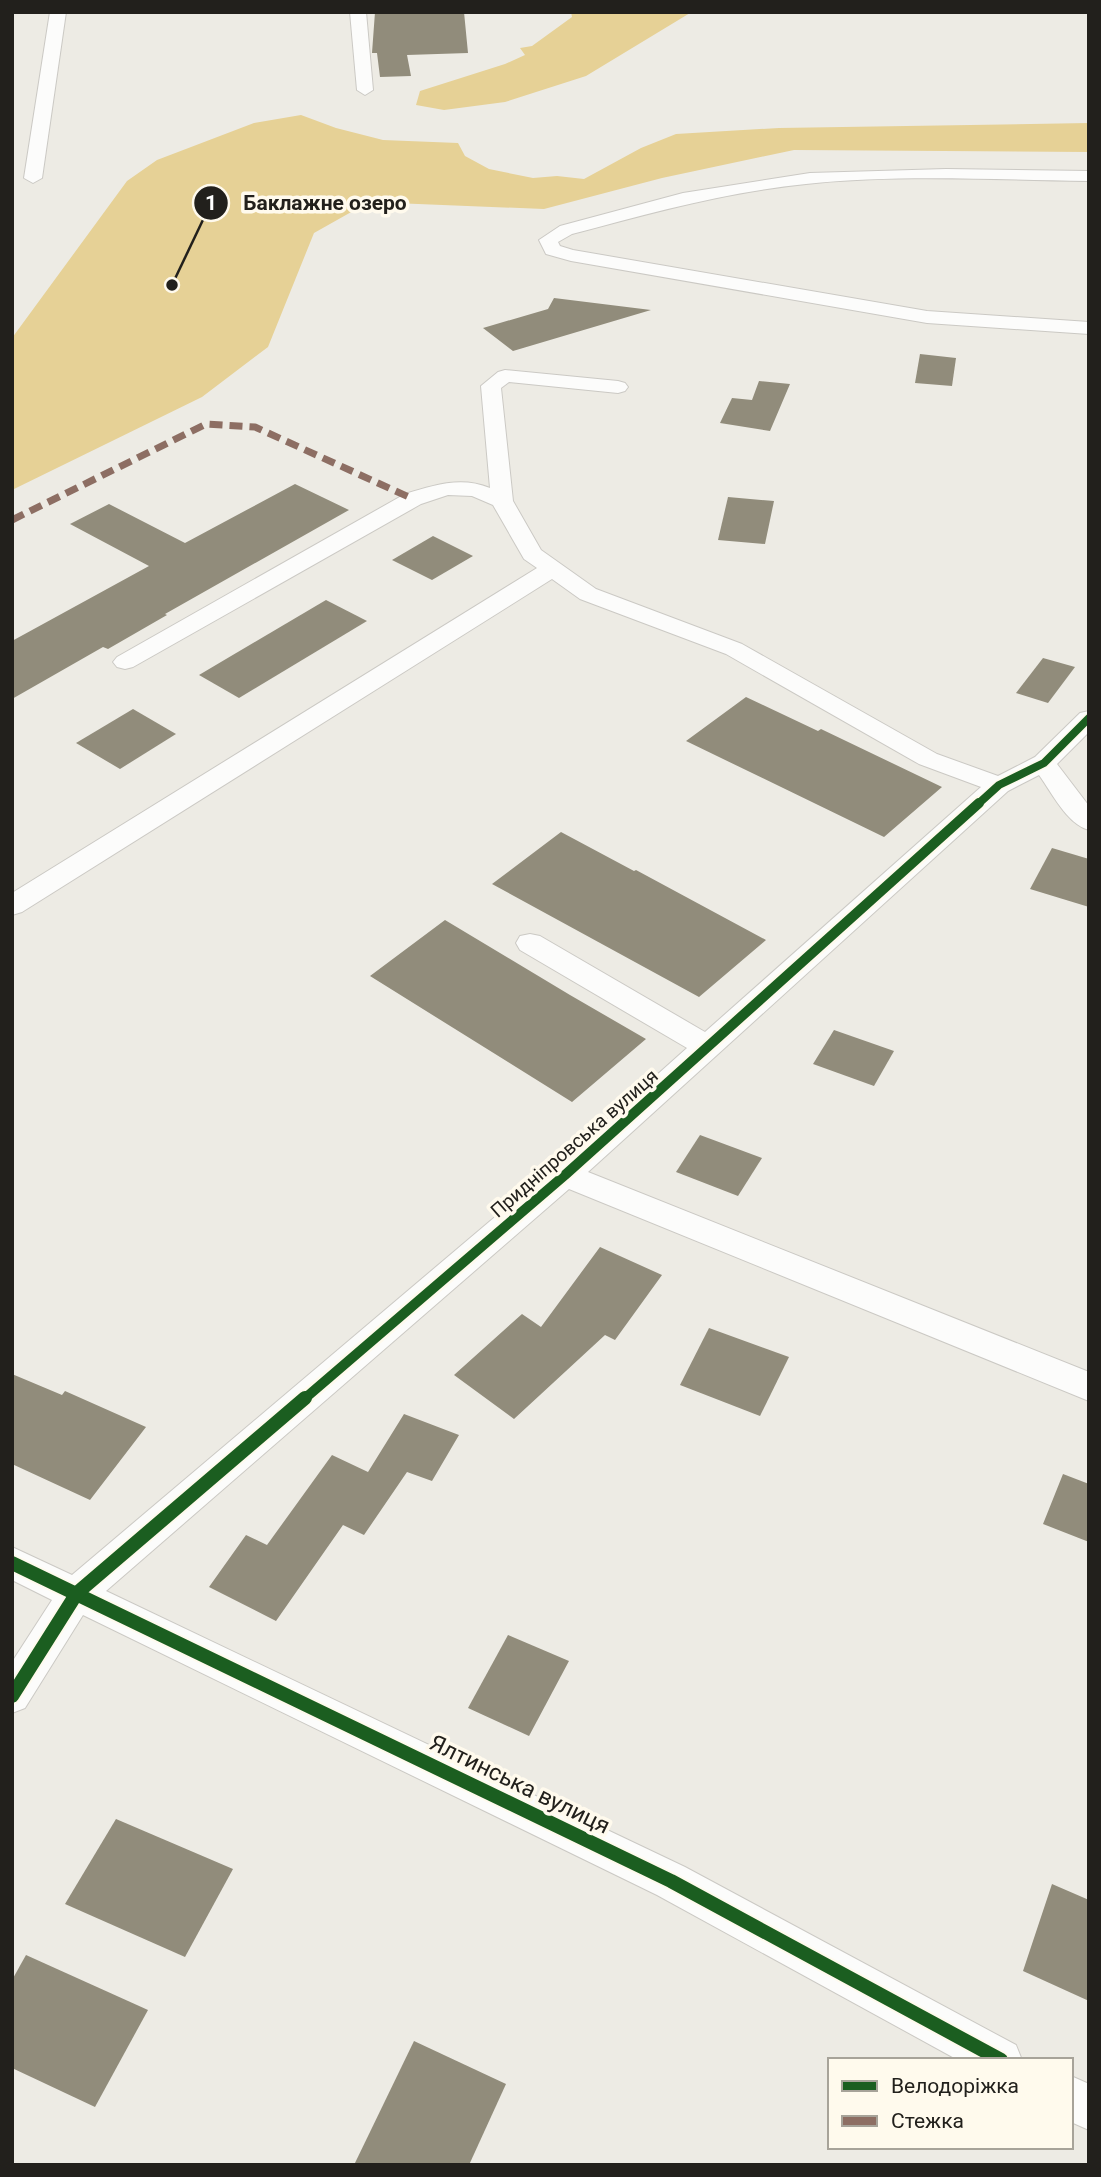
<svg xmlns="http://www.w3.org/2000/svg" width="1101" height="2177" font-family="Roboto,sans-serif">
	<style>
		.water { fill: #e6d196 }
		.building { fill: #918c7b }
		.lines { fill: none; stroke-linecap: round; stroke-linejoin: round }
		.street-casing { stroke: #cbc9c4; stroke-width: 2 }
		.street { fill: #fcfcfb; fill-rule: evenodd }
		.quiet { stroke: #8d6e63; stroke-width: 7; stroke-dasharray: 13 7; stroke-linecap: butt }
		.cycleway-far2-casing { stroke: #fffaed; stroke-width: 11 }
		.cycleway-far1-casing { stroke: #fffaed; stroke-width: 15 }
		.cycleway-casing { stroke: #fffaed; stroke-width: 18 }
		.cycleway-far2 { stroke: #1b5e20; stroke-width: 8 }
		.cycleway-far1 { stroke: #1b5e20; stroke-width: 10 }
		.cycleway { stroke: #1b5e20; stroke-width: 14 }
		.labels { text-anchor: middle; stroke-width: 7; stroke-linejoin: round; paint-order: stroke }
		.street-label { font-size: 19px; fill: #22201c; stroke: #fffaed }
		.near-street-label { font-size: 23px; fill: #22201c; stroke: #fffaed }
		.leader { fill: none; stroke: #22201c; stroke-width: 2.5 }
		.callout-dot { fill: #22201c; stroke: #fffaed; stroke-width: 2.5 }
		.mark-label { font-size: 21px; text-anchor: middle; font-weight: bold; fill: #fff }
		.callout-label { font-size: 21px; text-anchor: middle; font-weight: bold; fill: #22201c; stroke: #fffaed; stroke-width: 7; stroke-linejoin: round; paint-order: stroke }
	</style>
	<rect width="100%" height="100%" fill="#edebe4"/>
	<g class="water">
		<polygon points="571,12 690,13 586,76 505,102 444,110 416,105 420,91 505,64 525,55 520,48 532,46 572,17"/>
		<polygon points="301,115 336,128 383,140 458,143 465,156 489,169 533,178 557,176 584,179 641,148 676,134 779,128 1089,123 1089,152 794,150 662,178 544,209 369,202 314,233 268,347 202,397 12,490 12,338 127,181 157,160 254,123"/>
	</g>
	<g class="building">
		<polygon points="375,12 464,12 468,53 407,55 411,76 380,77 377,53 372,53"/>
		<polygon points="554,298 651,310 513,351 483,328 548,309"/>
		<polygon points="920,354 956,358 952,386 915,383"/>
		<polygon points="759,381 790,384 770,431 720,423 732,398 752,400"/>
		<polygon points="295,484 349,510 165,614 167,615 108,649 103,647 12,699 12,641 149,566 70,524 109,504 185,543"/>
		<polygon points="728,497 774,501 765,544 718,540"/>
		<polygon points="433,536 473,556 432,580 392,560"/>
		<polygon points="326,600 367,621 239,698 199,675"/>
		<polygon points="1043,658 1075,667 1048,703 1016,693"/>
		<polygon points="746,697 818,731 821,729 942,787 884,837 686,741"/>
		<polygon points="133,709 176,734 120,769 76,743"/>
		<polygon points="561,832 634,871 636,870 766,940 699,997 492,884"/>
		<polygon points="1052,848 1089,859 1089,907 1030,889"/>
		<polygon points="445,920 570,995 646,1039 572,1102 370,976"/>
		<polygon points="834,1030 894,1051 874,1086 813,1064"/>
		<polygon points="700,1135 762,1158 738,1196 676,1172"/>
		<polygon points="600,1247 662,1275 615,1340 605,1335 514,1419 454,1375 522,1314 541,1327"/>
		<polygon points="709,1328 789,1357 760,1416 680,1385"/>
		<polygon points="12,1374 62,1395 65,1391 146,1427 90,1500 12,1464"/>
		<polygon points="404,1414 459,1435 432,1481 407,1472 364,1535 343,1525 276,1621 209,1587 246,1535 267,1545 332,1455 368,1472"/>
		<polygon points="1063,1474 1089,1484 1089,1542 1043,1524"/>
		<polygon points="508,1635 569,1661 529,1736 468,1708"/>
		<polygon points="116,1819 233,1869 185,1957 65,1904"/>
		<polygon points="1052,1884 1089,1900 1089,2001 1023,1971"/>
		<polygon points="26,1955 148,2010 95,2107 12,2068 12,1980"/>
		<polygon points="414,2041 506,2084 469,2165 354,2165"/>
	</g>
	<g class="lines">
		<g class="street-casing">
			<g id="street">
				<polygon points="50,12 66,12 42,178 33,183 24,178"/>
				<polygon points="350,12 366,12 373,90 365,95 357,90"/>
				<path d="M 946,169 L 1089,171 L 1089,181 C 997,180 898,174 806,184 C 726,192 650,213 572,234 L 558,242 L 560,246 L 573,250 L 927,311 L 1089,322 L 1089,334 L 927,323 L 571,261 L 546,254 L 539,240 L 560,226 L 683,193 L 810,173 Z"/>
				<path d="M 505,370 L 618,381 L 625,383 L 628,387 L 625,391 L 618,393 L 509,382 L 501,388 L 513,501 L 541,550 L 596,589 L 742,644 L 937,754 L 998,776 L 1035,757 L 1080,713 L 1089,711 L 1089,732 L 1057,764 L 1089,806 L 1089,830 C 1067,824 1052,793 1039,775 L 1008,791 L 588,1172 L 1089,1372 L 1089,1401 L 569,1189 L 106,1591 L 685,1867 L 1016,2045 L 1022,2060 L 958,2060 L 657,1895 L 83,1615 L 25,1708 L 12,1713 L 12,1662 L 52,1600 L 12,1580 L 12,1547 L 72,1575 L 554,1167 L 687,1048 L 520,950 L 516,943 L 520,936 L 530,934 L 540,936 L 705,1032 L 981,787 L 919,764 L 726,654 L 580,599 L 552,579 L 22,912 L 12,915 L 12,893 L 537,568 L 524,559 L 493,505 L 472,496 L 448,495 L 421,504 L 133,667 L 125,669 L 117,667 L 113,662 L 117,657 L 405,494 C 434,485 461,476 490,488 L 481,386 L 498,372 Z"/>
				<polygon points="1071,2076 1089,2084 1089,2130 1071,2122"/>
			</g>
		</g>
		<use href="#street" class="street"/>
		<polyline class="quiet" points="12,520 206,424 255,427 413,499"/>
		<g class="cycleway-far2-casing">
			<polyline id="cycleway-far2" points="978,804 999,785 1044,763 1089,718"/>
		</g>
		<g class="cycleway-far1-casing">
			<polyline id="cycleway-far1" points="303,1400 565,1175 979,803"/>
		</g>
		<g class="cycleway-casing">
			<g id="cycleway">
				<polyline points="12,1563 671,1881 1001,2060"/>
				<polyline points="12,1696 77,1593 305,1398"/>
			</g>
		</g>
		<use href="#cycleway-far2" class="cycleway-far2"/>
		<use href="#cycleway-far1" class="cycleway-far1"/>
		<use href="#cycleway" class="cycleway"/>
	</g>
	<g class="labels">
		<g class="street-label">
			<text transform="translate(574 1143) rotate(-41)" y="7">Придніпровська вулиця</text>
		</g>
		<g class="near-street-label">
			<text transform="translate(520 1784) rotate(26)" y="8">Ялтинська вулиця</text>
		</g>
	</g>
	<path class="leader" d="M172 285L211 203"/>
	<g class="callout-dot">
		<circle cx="172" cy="285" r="7"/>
		<circle cx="211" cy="203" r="18"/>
	</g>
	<g class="mark-label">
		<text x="211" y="210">1</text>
	</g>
	<g class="callout-label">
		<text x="325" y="210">Баклажне озеро</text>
	</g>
	<rect width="1101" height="2177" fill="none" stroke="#22201c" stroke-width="28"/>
	<rect x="828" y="2058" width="245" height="91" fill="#fffaed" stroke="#a7a399" stroke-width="2"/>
	<rect x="842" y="2081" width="35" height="10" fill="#1b5e20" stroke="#a7a399" stroke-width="2"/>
	<text x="891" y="2093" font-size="21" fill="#22201c">Велодоріжка</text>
	<rect x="842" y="2116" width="35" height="10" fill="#8d6e63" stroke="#a7a399" stroke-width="2"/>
	<text x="891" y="2128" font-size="21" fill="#22201c">Стежка</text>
</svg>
